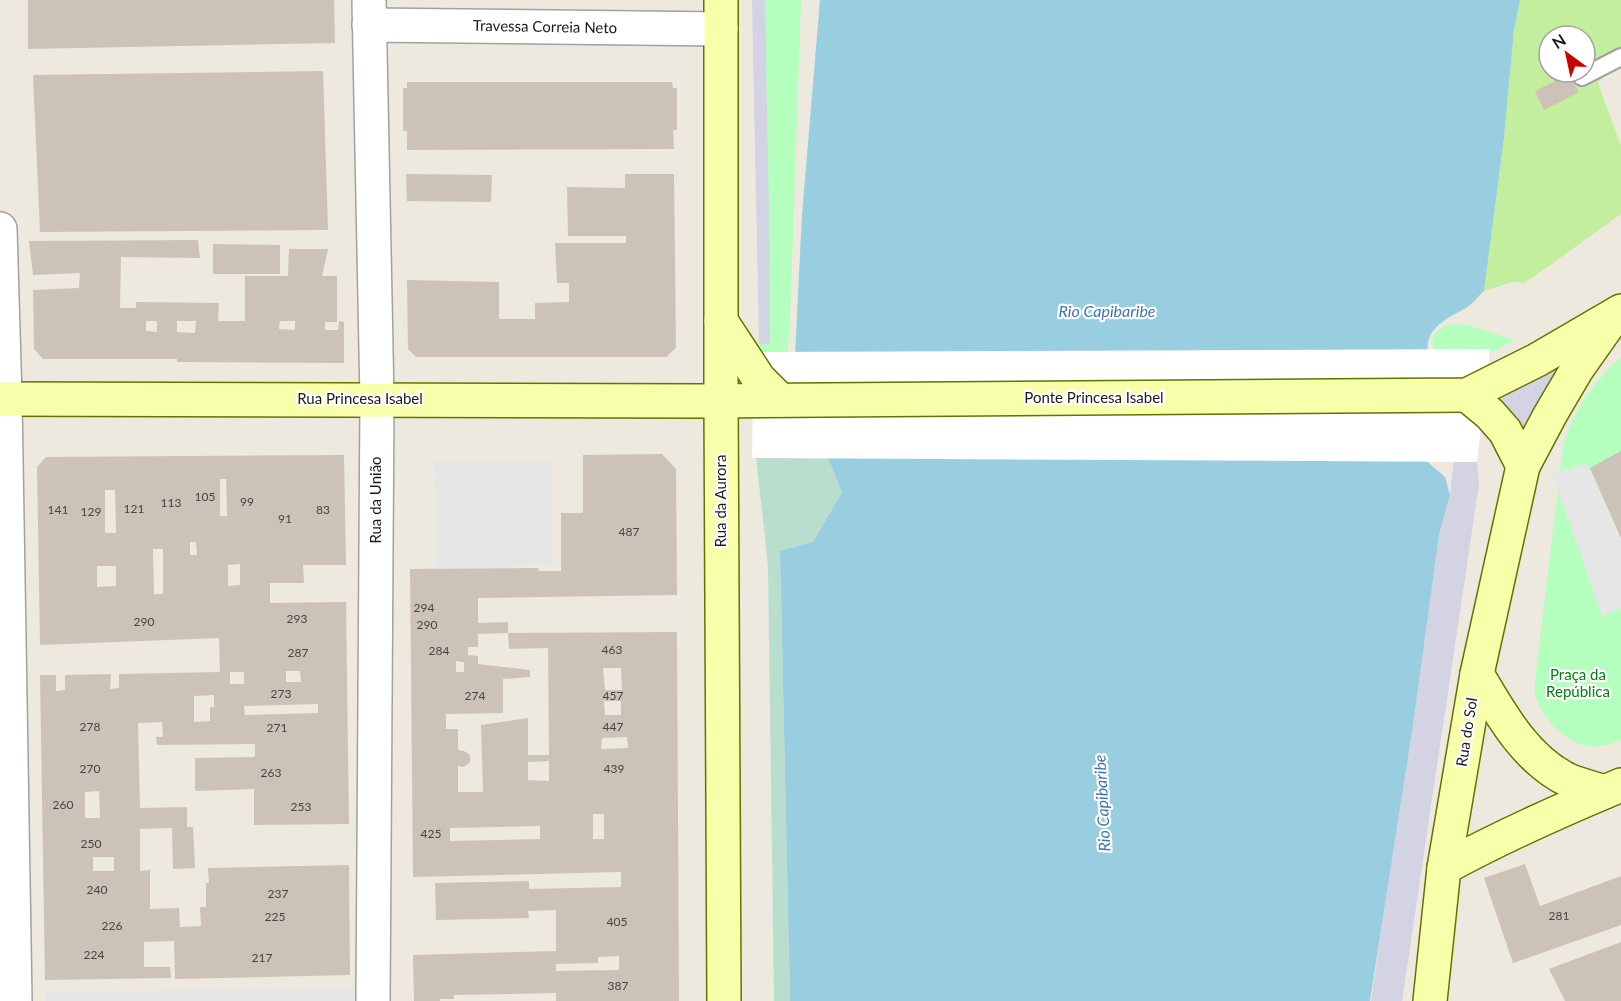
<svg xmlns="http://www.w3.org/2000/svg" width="1621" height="1001" font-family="Lato,sans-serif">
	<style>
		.grass { fill: #c2ee9d; fill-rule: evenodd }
		.wetland { fill: #b9dece }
		.park { fill: #b4ffbd }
		.parking { fill: #e6e6e6 }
		.plaza { fill: #d3d3e3 }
		.water { fill: #99cee1 }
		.pier { fill: #fff }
		.building { fill: #cdc2b7; fill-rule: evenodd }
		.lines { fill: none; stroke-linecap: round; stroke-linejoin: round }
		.lane-casing { stroke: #a1a1a1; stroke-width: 20 }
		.street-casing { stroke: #a1a1a1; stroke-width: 36 }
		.secondary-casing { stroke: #627300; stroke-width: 36 }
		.lane { stroke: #fff; stroke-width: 16 }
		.street { stroke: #fff; stroke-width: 33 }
		.secondary { stroke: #f8ffab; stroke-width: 33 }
		.labels { text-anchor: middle; stroke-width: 4.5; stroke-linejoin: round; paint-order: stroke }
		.number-label { font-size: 12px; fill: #474441 }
		.street-label { font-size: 15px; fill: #1a1a1a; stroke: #fff }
		.park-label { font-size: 15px; fill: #018010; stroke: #fff }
		.water-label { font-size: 16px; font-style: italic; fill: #3f74b2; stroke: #fff }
	</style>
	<rect width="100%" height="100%" fill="#eee9de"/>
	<path class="grass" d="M 1520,0 L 1621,0 L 1621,57 L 1598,83 L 1621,146 L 1621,214 L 1525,283 L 1512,282 L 1484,291 L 1504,138 L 1514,30 ZM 1549,36 L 1585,36 L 1585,72 L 1549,72 Z"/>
	<polygon class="wetland" points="825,451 842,492 813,542 780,552 790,1001 774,1001 768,566 756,457"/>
	<g class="park">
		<polygon points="760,0 801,0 790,322 786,367 762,355 760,349"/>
		<path d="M 1450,324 L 1467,325 L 1515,340 L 1489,354 L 1434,349 C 1429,336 1438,328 1450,324 Z"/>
		<path d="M 1621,357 L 1621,740 C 1615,742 1609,745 1602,746 C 1570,751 1539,718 1534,689 L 1563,446 C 1573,412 1593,381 1621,357 Z"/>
	</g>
	<g class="parking">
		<polygon points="434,462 552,462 551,565 435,569"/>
		<polygon points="1587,463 1621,538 1621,608 1602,616 1552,474"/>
		<polygon points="356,988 356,1001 46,1001 46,992"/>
	</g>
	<g class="plaza">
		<polygon points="752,0 765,0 769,220 770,338 769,344 759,344"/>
		<polygon points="1579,350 1524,431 1494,392"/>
		<polygon points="1454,461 1477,462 1479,484 1402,1001 1371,1001 1439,535 1450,495"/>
	</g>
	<path class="water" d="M 820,0 L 1520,0 L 1514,30 L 1504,138 L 1484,291 C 1478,296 1473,304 1466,308 C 1448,318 1424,328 1428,353 L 1415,451 L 1445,477 L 1450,495 L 1439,535 L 1413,724 L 1370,1001 L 790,1001 L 780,551 L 813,542 L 842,492 L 825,451 L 795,355 L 802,215 Z"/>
	<polygon class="pier" points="1490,349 1477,462 752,458 754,352"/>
	<g class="building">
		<polygon points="28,0 334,0 335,43 28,49"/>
		<polygon points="323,71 328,230 40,232 33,75"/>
		<polygon points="1569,74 1579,92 1544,110 1535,91"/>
		<polygon points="407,82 672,82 673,88 677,88 677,130 673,130 674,149 407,150 407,131 403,131 403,88 407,88"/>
		<polygon points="406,174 492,175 491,202 407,201"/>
		<polygon points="625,174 674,174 676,348 666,357 416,357 408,349 407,280 499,282 499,319 535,319 535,303 569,302 569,283 557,283 555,243 626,243 626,236 568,236 567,187 625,188"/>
		<path d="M 198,240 L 200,258 L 121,257 L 120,308 L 136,308 L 136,302 L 219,303 L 218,321 L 245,321 L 245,276 L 288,276 L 289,249 L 328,249 L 322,276 L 337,276 L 337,322 L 325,322 L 325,330 L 338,330 L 339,321 L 344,322 L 344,363 L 177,362 L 177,359 L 43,359 L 34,349 L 33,290 L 79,288 L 80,273 L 33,275 L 29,241 ZM 146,321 L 157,321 L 157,332 L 146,331 ZM 177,321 L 196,321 L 195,333 L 177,332 ZM 280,321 L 295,321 L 295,330 L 279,329 Z"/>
		<polygon points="213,244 280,245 280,274 213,274"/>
		<polygon points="1621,451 1621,538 1590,468"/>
		<path d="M 662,454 L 676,469 L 677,595 L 478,598 L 478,623 L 508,622 L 508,633 L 478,634 L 478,647 L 468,647 L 468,655 L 478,656 L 478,664 L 530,670 L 530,677 L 503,679 L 503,713 L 446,714 L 446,729 L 458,729 L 458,750 L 464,751 L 470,755 L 470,762 L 464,767 L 458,766 L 458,792 L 483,792 L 481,725 L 528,718 L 528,755 L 549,755 L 548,648 L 509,649 L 508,633 L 677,632 L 679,1001 L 556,1001 L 556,993 L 454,995 L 454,999 L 440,999 L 440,1001 L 414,1001 L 413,955 L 556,951 L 556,910 L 528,911 L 529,918 L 436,920 L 435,883 L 529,881 L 529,889 L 621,887 L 621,872 L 413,877 L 410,569 L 539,568 L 538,571 L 561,571 L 561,513 L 583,513 L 583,455 ZM 456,661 L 464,662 L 464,672 L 456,672 ZM 603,668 L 621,668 L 622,690 L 605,690 ZM 604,701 L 621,701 L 621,715 L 605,715 ZM 627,737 L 628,748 L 601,749 L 602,738 ZM 549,761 L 549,781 L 528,780 L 528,762 ZM 593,814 L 604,814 L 604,839 L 593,839 ZM 540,826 L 540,839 L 450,841 L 450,828 ZM 619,956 L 619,970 L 556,971 L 556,964 L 598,963 L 598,957 Z"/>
		<path d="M 344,455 L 346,565 L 303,565 L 304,583 L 270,583 L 270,603 L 346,602 L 349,824 L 254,825 L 254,789 L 195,791 L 195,758 L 255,757 L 255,744 L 157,745 L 156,737 L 163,737 L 162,722 L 138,723 L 140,808 L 187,807 L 187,827 L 193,827 L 195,868 L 173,869 L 172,828 L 140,829 L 140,871 L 150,870 L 150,909 L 179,908 L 180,927 L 201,926 L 200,907 L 206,907 L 206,883 L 209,883 L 208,868 L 349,865 L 350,975 L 175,979 L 174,941 L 144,942 L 144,967 L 170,967 L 171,978 L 45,980 L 40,675 L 56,675 L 56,691 L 65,690 L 65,675 L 111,674 L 110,689 L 119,688 L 119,674 L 220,672 L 219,638 L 40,645 L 37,467 L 46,457 ZM 220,479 L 226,479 L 227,516 L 220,516 ZM 105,490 L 115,490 L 116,533 L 105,533 ZM 190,542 L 196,542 L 197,555 L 190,555 ZM 153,549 L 163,549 L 163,594 L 154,594 ZM 240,564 L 240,585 L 228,586 L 228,565 ZM 97,566 L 116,566 L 116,586 L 97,587 ZM 286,671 L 300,671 L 301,682 L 286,682 ZM 230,672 L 244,672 L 244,684 L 230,684 ZM 214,695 L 214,707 L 210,707 L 210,721 L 194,722 L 194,696 ZM 318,704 L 318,713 L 245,715 L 244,706 ZM 99,791 L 100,818 L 85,818 L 85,792 ZM 93,857 L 114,857 L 114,871 L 93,871 Z"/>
		<polygon points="1525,864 1540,906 1621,876 1621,925 1513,963 1484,878"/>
		<polygon points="1621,942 1621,1001 1565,1001 1549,969"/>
	</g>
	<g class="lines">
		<g class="lane-casing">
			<polyline id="lane" points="1582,77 1621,57"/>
		</g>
		<g class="street-casing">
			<g id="street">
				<polyline points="369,0 377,399 373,1001"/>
				<polyline points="369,25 721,29"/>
				<polyline points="0,229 5,399 15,1001"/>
			</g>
		</g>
		<g class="secondary-casing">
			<g id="secondary">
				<polyline points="721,0 721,400 724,1001"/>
				<polyline points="721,321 759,379 780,400"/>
				<polyline points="1467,395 1490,414 1505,431 1523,466"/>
				<polyline points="0,399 706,401 1467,395 1537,360 1621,311"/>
				<path d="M 1477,674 C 1500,713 1525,759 1568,780 C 1580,785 1593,788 1604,792"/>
				<path d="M 1444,868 C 1502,836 1561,810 1621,785"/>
				<polyline points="1430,1001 1444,868 1477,674 1523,466 1550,415 1577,369 1608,325"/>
			</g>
		</g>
		<use href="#lane" class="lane"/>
		<use href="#street" class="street"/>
		<use href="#secondary" class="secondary"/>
	</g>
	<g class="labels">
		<g class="number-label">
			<text x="205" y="501">105</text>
			<text x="247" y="506">99</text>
			<text x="171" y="507">113</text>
			<text x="134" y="513">121</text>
			<text x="58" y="514">141</text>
			<text x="323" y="514">83</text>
			<text x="91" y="516">129</text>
			<text x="285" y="523">91</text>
			<text x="629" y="536">487</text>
			<text x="424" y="612">294</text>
			<text x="297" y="623">293</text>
			<text x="144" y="626">290</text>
			<text x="427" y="629">290</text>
			<text x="612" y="654">463</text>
			<text x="439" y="655">284</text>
			<text x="298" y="657">287</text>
			<text x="281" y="698">273</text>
			<text x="475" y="700">274</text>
			<text x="613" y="700">457</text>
			<text x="90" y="731">278</text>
			<text x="613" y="731">447</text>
			<text x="277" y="732">271</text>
			<text x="90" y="773">270</text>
			<text x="614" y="773">439</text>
			<text x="271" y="777">263</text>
			<text x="63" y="809">260</text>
			<text x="301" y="811">253</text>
			<text x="431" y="838">425</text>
			<text x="91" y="848">250</text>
			<text x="97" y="894">240</text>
			<text x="278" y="898">237</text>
			<text x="1559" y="920">281</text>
			<text x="275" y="921">225</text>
			<text x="617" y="926">405</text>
			<text x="112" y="930">226</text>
			<text x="94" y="959">224</text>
			<text x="262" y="962">217</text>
			<text x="618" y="990">387</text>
		</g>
		<g class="street-label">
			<text transform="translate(545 27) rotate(1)" y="5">Travessa Correia Neto</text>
			<text x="1094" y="403">Ponte Princesa Isabel</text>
			<text x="360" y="404">Rua Princesa Isabel</text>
			<text transform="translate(376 500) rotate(-90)" y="5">Rua da União</text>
			<text transform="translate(721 501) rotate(-90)" y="5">Rua da Aurora</text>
			<text transform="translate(1467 732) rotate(-81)" y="5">Rua do Sol</text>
		</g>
		<g class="park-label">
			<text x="1578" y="680">Praça da<tspan x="1578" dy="17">República</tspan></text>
		</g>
		<g class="water-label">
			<text x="1107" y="317">Rio Capibaribe</text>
			<text transform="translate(1102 803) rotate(-93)" y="6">Rio Capibaribe</text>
		</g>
	</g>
	<g transform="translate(1567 54) rotate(327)"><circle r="28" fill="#ffffff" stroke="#a3a3a3" stroke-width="1.5"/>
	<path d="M0-4.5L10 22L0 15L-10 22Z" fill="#c50700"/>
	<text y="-9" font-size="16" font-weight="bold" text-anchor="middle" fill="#1a1a1a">N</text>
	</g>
</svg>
